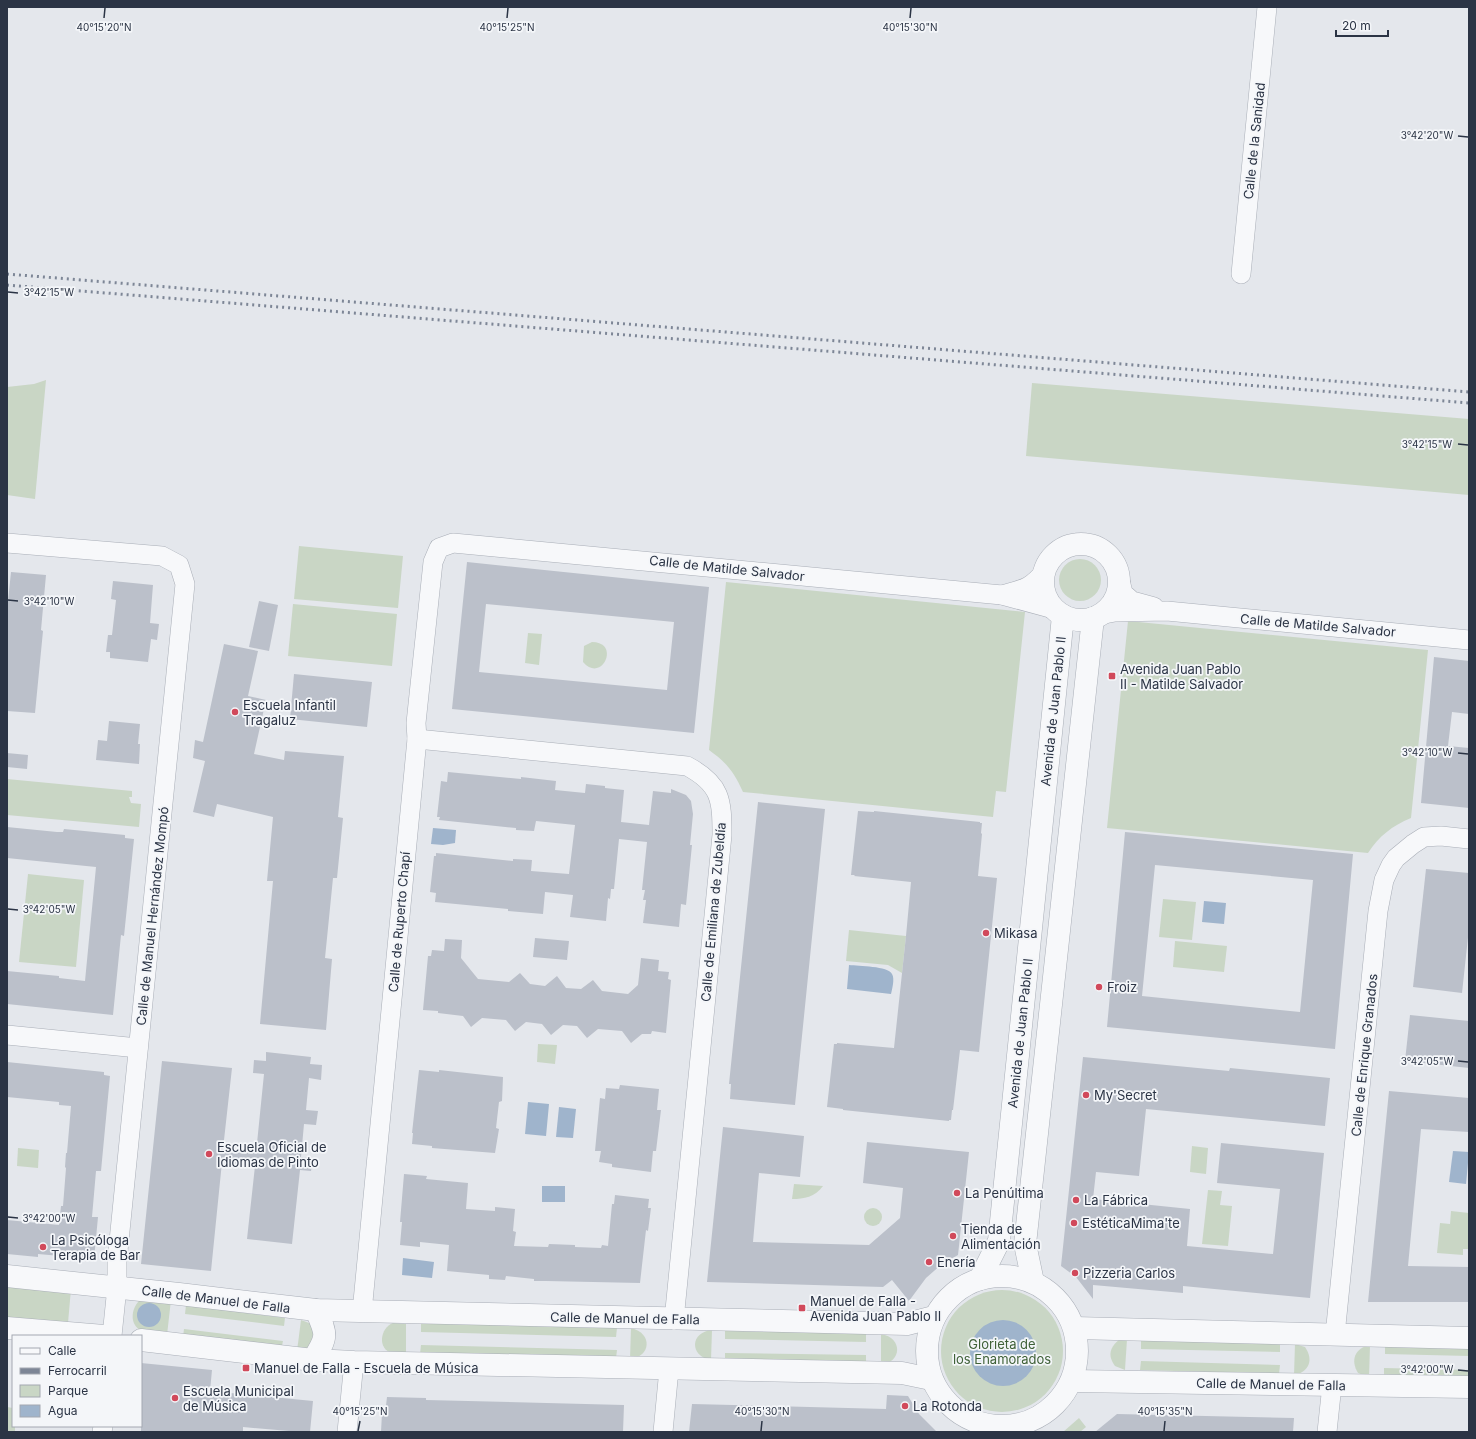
<svg xmlns="http://www.w3.org/2000/svg" width="1476" height="1439" font-family="Inter,sans-serif">
	<style>
		.green { fill: #c9d6c5 }
		.water { fill: #9fb4cc }
		.building { fill: #bbc0ca; fill-rule: evenodd }
		.lines { fill: none; stroke-linecap: round; stroke-linejoin: round }
		.minor-casing { stroke: #a9aeb7; stroke-width: 20 }
		.tertiary-casing { stroke: #a9aeb7; stroke-width: 23 }
		.minor { stroke: #f7f8fa; stroke-width: 19 }
		.tertiary { stroke: #f7f8fa; stroke-width: 22 }
		.rail { stroke: #7d8696; stroke-width: 3; stroke-dasharray: 2 4; stroke-linecap: butt }
		.ticks { fill: none; stroke: #2b3445; stroke-width: 1.5 }
		.poi-dot { fill: #d1495b; stroke: #f4f6f9; stroke-width: 1.5 }
		.labels { text-anchor: middle; stroke-width: 3.5; stroke-linejoin: round; paint-order: stroke }
		.street-label { font-size: 13px; fill: #2b3445; stroke: #f4f6f9 }
		.poi-label { font-size: 13px; fill: #2b3445; stroke: #f4f6f9; text-anchor: start }
		.park-label { font-size: 13px; fill: #3f6138; stroke: #f4f6f9 }
		.ticks-label { font-size: 10px; text-anchor: middle; fill: #2b3445; stroke: #f4f6f9; stroke-width: 3.5; stroke-linejoin: round; paint-order: stroke }
	</style>
	<rect width="100%" height="100%" fill="#e4e7ec"/>
	<g class="green">
		<polygon points="46,380 35,499 7,495 7,387 34,384"/>
		<polygon points="1032,383 1469,419 1469,495 1026,456"/>
		<polygon points="299,546 403,556 398,608 294,599"/>
		<circle cx="1080" cy="580" r="21"/>
		<path d="M 726,582 L 1025,612 L 1006,792 L 996,791 L 993,817 L 743,792 C 734,772 727,763 709,750 Z"/>
		<polygon points="293,604 397,614 392,666 288,656"/>
		<path d="M 1128,621 L 1428,650 L 1411,818 C 1392,826 1379,836 1368,853 L 1107,828 Z"/>
		<polygon points="528,633 542,634 539,665 525,663"/>
		<path d="M 592,642 C 621,642 602,684 583,662 L 584,646 Z"/>
		<polygon points="7,779 132,791 132,797 129,797 131,803 141,804 139,827 7,815"/>
		<polygon points="28,874 84,880 76,967 19,962"/>
		<polygon points="1163,899 1196,902 1192,940 1159,937"/>
		<polygon points="849,930 906,936 902,973 888,965 846,961"/>
		<polygon points="1175,941 1227,946 1224,972 1173,967"/>
		<polygon points="538,1044 557,1045 555,1064 537,1062"/>
		<polygon points="1192,1146 1208,1148 1206,1174 1190,1172"/>
		<polygon points="18,1148 39,1150 38,1168 17,1166"/>
		<path d="M 794,1184 L 823,1186 C 815,1197 804,1199 792,1199 Z"/>
		<polygon points="1208,1190 1222,1191 1220,1205 1232,1206 1228,1246 1202,1244"/>
		<circle cx="873" cy="1217" r="9"/>
		<polygon points="1451,1211 1469,1213 1469,1249 1463,1249 1463,1255 1437,1253 1440,1223 1450,1224"/>
		<polygon points="7,1283 71,1289 68,1323 7,1317"/>
		<circle cx="1002" cy="1351" r="61"/>
		<path d="M 140,1300 L 171,1300 L 167,1335 C 160,1334 152,1334 145,1332 C 129,1328 130,1309 140,1300 Z"/>
		<polygon points="186,1305 285,1318 284,1326 185,1314"/>
		<polygon points="301,1320 309,1323 316,1328 313,1346 297,1351"/>
		<path d="M 393,1323 L 406,1324 L 406,1354 C 402,1354 396,1354 392,1353 C 377,1349 380,1328 393,1323 Z"/>
		<polygon points="421,1323 617,1328 616,1337 421,1332"/>
		<path d="M 631,1328 C 653,1333 651,1357 630,1359 Z"/>
		<polygon points="184,1329 283,1341 281,1350 183,1337"/>
		<path d="M 712,1330 L 711,1360 C 689,1356 690,1332 712,1330 Z"/>
		<polygon points="725,1331 866,1333 866,1342 725,1339"/>
		<path d="M 881,1334 C 903,1338 902,1362 881,1365 Z"/>
		<path d="M 1120,1339 L 1127,1339 L 1125,1370 L 1115,1366 C 1107,1355 1110,1347 1120,1339 Z"/>
		<polygon points="1141,1340 1280,1343 1280,1352 1141,1349"/>
		<path d="M 1295,1344 L 1305,1347 C 1314,1360 1309,1372 1294,1375 Z"/>
		<polygon points="421,1345 617,1350 616,1358 420,1354"/>
		<path d="M 1370,1345 L 1369,1377 L 1358,1373 C 1350,1360 1355,1348 1370,1345 Z"/>
		<polygon points="1385,1346 1469,1348 1469,1356 1385,1354"/>
		<polygon points="725,1353 866,1355 866,1364 725,1361"/>
		<polygon points="1141,1361 1280,1365 1279,1374 1140,1370"/>
		<polygon points="1384,1368 1469,1370 1469,1379 1384,1377"/>
		<polygon points="7,1407 13,1408 13,1426 15,1426 15,1432 7,1432"/>
		<polygon points="1079,1418 1086,1427 1080,1432 1063,1432"/>
	</g>
	<g class="water">
		<polygon points="433,828 456,830 455,843 443,845 431,844"/>
		<polygon points="1204,901 1226,903 1224,924 1202,922"/>
		<path d="M 849,965 C 859,966 888,966 892,974 C 895,979 892,989 891,994 L 847,989 Z"/>
		<polygon points="528,1102 549,1104 546,1136 525,1134"/>
		<polygon points="559,1107 576,1109 573,1138 556,1137"/>
		<polygon points="1453,1151 1469,1152 1466,1184 1449,1182"/>
		<rect x="542" y="1186" width="23" height="16"/>
		<polygon points="403,1258 434,1262 432,1278 402,1275"/>
		<circle cx="149" cy="1315" r="12"/>
		<circle cx="1003" cy="1353" r="33"/>
	</g>
	<g class="building">
		<path d="M 467,562 L 709,587 L 694,733 L 452,709 ZM 486,604 L 674,622 L 667,690 L 479,672 Z"/>
		<polygon points="11,572 46,575 41,630 43,631 35,713 7,711 7,611"/>
		<polygon points="113,581 153,585 150,623 159,624 157,640 151,639 148,662 110,658 110,652 106,652 108,635 112,635 116,600 111,599"/>
		<polygon points="259,601 278,605 269,651 249,647"/>
		<polygon points="224,644 258,651 248,696 266,700 254,754 284,760 285,751 344,756 338,817 343,818 337,878 333,878 325,958 332,959 326,1030 260,1024 273,881 267,881 273,817 217,804 214,817 193,812 205,761 193,758 195,740 203,742"/>
		<polygon points="1434,657 1469,661 1469,714 1452,712 1448,746 1469,748 1469,808 1421,803"/>
		<polygon points="294,674 372,682 367,727 290,719"/>
		<polygon points="109,721 140,724 138,744 140,744 139,764 96,760 98,740 107,741"/>
		<polygon points="7,753 28,755 27,769 7,767"/>
		<polygon points="448,772 521,779 521,777 556,781 555,790 585,793 586,784 605,786 605,788 624,790 621,822 649,825 653,791 671,793 671,789 686,795 691,801 693,814 690,845 692,845 686,905 681,904 679,927 643,923 646,900 643,900 645,890 642,890 647,842 619,839 614,889 611,889 610,899 608,898 606,921 570,917 573,895 545,892 543,914 508,911 508,909 435,902 436,893 430,892 434,856 436,856 436,853 513,861 513,859 532,860 531,871 569,874 575,825 536,821 534,831 516,830 516,828 439,820 440,817 437,817 441,781 447,782"/>
		<polygon points="758,802 825,809 795,1105 730,1099 731,1084 729,1084"/>
		<polygon points="858,811 874,812 874,811 980,822 980,823 982,823 981,833 982,834 978,876 997,878 979,1052 960,1050 953,1110 952,1110 951,1120 949,1120 949,1121 843,1110 843,1109 827,1107 834,1044 837,1044 837,1043 894,1048 906,936 911,882 854,876 855,875 851,875"/>
		<polygon points="7,827 57,832 63,832 64,829 125,835 125,838 134,839 124,936 121,935 113,1015 7,1004 7,971 59,976 59,978 85,981 96,867 7,858"/>
		<path d="M 1125,832 L 1353,854 L 1335,1049 L 1107,1027 ZM 1155,865 L 1313,880 L 1300,1012 L 1142,996 Z"/>
		<polygon points="1426,869 1469,873 1469,928 1462,993 1413,987"/>
		<polygon points="535,938 569,941 567,960 533,957"/>
		<polygon points="445,939 462,940 461,958 478,979 509,982 520,973 530,984 545,986 557,976 566,988 581,989 593,980 602,991 628,994 638,985 641,958 659,960 658,971 669,972 668,979 671,980 666,1033 652,1031 651,1034 642,1034 631,1043 622,1031 598,1029 587,1038 577,1026 563,1025 551,1035 542,1024 526,1022 515,1031 506,1020 482,1018 471,1027 463,1016 438,1013 438,1011 423,1010 428,956 431,956 432,950 444,951"/>
		<polygon points="1410,1015 1469,1021 1469,1068 1405,1061"/>
		<polygon points="266,1052 311,1057 310,1064 322,1065 321,1080 309,1078 306,1110 318,1111 316,1125 304,1124 301,1157 313,1158 311,1171 300,1170 292,1244 247,1239 255,1166 222,1162 211,1271 141,1264 162,1061 232,1068 223,1149 256,1153 264,1074 253,1073 254,1060 266,1061"/>
		<polygon points="1083,1057 1229,1071 1230,1068 1330,1078 1325,1126 1146,1109 1139,1176 1096,1172 1093,1199 1190,1209 1187,1246 1273,1254 1280,1189 1217,1183 1221,1143 1324,1153 1310,1298 1183,1286 1183,1293 1093,1285 1093,1299 1076,1277 1061,1266"/>
		<polygon points="7,1062 104,1072 104,1075 110,1076 101,1171 96,1171 92,1217 98,1217 94,1259 38,1254 38,1257 7,1254 7,1220 59,1225 61,1206 63,1206 66,1168 65,1167 66,1153 67,1153 71,1106 59,1105 59,1102 7,1097"/>
		<polygon points="419,1070 439,1072 439,1070 503,1077 502,1101 499,1102 496,1128 499,1129 495,1153 432,1148 432,1146 412,1144 413,1133 412,1133"/>
		<polygon points="620,1085 659,1089 657,1110 661,1110 656,1151 653,1151 651,1172 612,1167 612,1164 599,1162 601,1151 595,1151 600,1098 605,1099 606,1088 619,1089"/>
		<polygon points="1389,1091 1469,1098 1469,1132 1421,1129 1408,1266 1469,1267 1469,1302 1368,1302"/>
		<polygon points="723,1127 804,1136 800,1177 759,1173 753,1242 869,1245 900,1218 903,1188 863,1183 867,1142 969,1152 958,1255 942,1264 926,1278 909,1301 892,1280 883,1287 707,1282"/>
		<polygon points="404,1174 427,1176 426,1179 468,1183 466,1209 495,1211 495,1207 515,1209 513,1231 516,1232 514,1246 548,1247 549,1244 575,1245 575,1247 601,1248 602,1245 608,1246 612,1204 614,1204 615,1195 649,1199 648,1208 651,1208 648,1231 646,1230 640,1283 546,1281 534,1281 534,1279 506,1276 505,1280 489,1279 489,1275 447,1271 449,1245 420,1242 420,1247 400,1245 402,1222 400,1222"/>
		<polygon points="141,1363 212,1370 210,1391 313,1401 310,1432 289,1432 289,1431 243,1427 243,1432 141,1432"/>
		<polygon points="887,1395 908,1396 919,1414 937,1432 689,1432 692,1404 886,1409"/>
		<polygon points="387,1397 426,1398 426,1400 624,1405 623,1432 381,1432 382,1413 385,1414"/>
		<polygon points="1117,1414 1294,1418 1293,1432 1095,1432"/>
	</g>
	<g class="lines">
		<g class="minor-casing">
			<g id="minor">
				<polyline points="1241,274 1267,7"/>
				<polyline points="7,543 162,556 179,565 185,584 117,1261 117,1287 112,1336"/>
				<polyline points="1119,576 1123,593 1132,601 1154,607"/>
				<path d="M 1002,595 C 1023,589 1030,589 1044,572"/>
				<polyline points="1099,615 1115,612 1167,611 1469,640"/>
				<path d="M 417,739 L 687,766 C 721,784 722,800 722,835 L 674,1320"/>
				<polyline points="7,1035 138,1048"/>
				<polyline points="362,1312 417,739 416,723 433,562 439,548 453,543 1002,595 1054,609"/>
				<polyline points="1335,1335 1378,911 1384,880 1391,865 1396,858 1413,844 1424,837 1441,836 1469,839"/>
				<polyline points="102,1432 103,1426"/>
				<polyline points="347,1432 354,1362"/>
				<polyline points="663,1432 669,1369"/>
				<polyline points="1327,1432 1332,1385"/>
			</g>
		</g>
		<g class="tertiary-casing">
			<g id="tertiary">
				<circle cx="1081" cy="582" r="38"/>
				<circle cx="1002" cy="1351" r="75"/>
				<polyline points="7,1276 179,1294 316,1310 907,1324 934,1317"/>
				<polyline points="980,1279 999,1241 1063,616"/>
				<polyline points="1033,1282 1025,1244 1093,618"/>
				<polyline points="7,1328 104,1336"/>
				<polyline points="1075,1328 1469,1338"/>
				<polyline points="141,1340 313,1360 354,1362 902,1373 931,1379"/>
				<path d="M 313,1360 C 328,1336 327,1335 316,1310"/>
				<polyline points="1072,1381 1469,1387"/>
			</g>
		</g>
		<use href="#minor" class="minor"/>
		<use href="#tertiary" class="tertiary"/>
		<g class="rail">
			<polyline points="7,274 1469,392"/>
			<polyline points="7,285 1469,403"/>
		</g>
	</g>
	<path class="ticks" d="M 104,18 L 105,8M 507,18 L 508,8M 910,18 L 911,8M 1458,136 L 1468,137M 8,292 L 18,293M 1458,444 L 1468,445M 8,600 L 18,601M 1458,753 L 1468,754M 8,909 L 18,910M 1458,1061 L 1468,1062M 8,1217 L 18,1218M 1458,1370 L 1468,1371M 358,1431 L 360,1421M 761,1431 L 762,1421M 1164,1431 L 1165,1421"/>
	<g class="poi-dot">
		<rect x="1108" y="672" width="8" height="8" rx="2"/>
		<circle cx="235" cy="712" r="4"/>
		<circle cx="986" cy="933" r="4"/>
		<circle cx="1099" cy="987" r="4"/>
		<circle cx="1086" cy="1095" r="4"/>
		<circle cx="209" cy="1154" r="4"/>
		<circle cx="957" cy="1193" r="4"/>
		<circle cx="1076" cy="1200" r="4"/>
		<circle cx="1074" cy="1223" r="4"/>
		<circle cx="953" cy="1236" r="4"/>
		<circle cx="43" cy="1247" r="4"/>
		<circle cx="929" cy="1262" r="4"/>
		<circle cx="1075" cy="1273" r="4"/>
		<rect x="798" y="1304" width="8" height="8" rx="2"/>
		<rect x="242" y="1364" width="8" height="8" rx="2"/>
		<circle cx="175" cy="1398" r="4"/>
		<circle cx="905" cy="1406" r="4"/>
	</g>
	<g class="labels">
		<g class="street-label">
			<text transform="translate(1254 141) rotate(-84)" y="5">Calle de la Sanidad</text>
			<text transform="translate(727 568) rotate(6)" y="5">Calle de Matilde Salvador</text>
			<text transform="translate(1318 625) rotate(5)" y="5">Calle de Matilde Salvador</text>
			<text transform="translate(1053 711) rotate(-84)" y="5">Avenida de Juan Pablo II</text>
			<text transform="translate(713 912) rotate(-85)" y="5">Calle de Emiliana de Zubeldía</text>
			<text transform="translate(152 916) rotate(-84)" y="5">Calle de Manuel Hernández Mompó</text>
			<text transform="translate(399 922) rotate(-85)" y="5">Calle de Ruperto Chapí</text>
			<text transform="translate(1020 1033) rotate(-84)" y="5">Avenida de Juan Pablo II</text>
			<text transform="translate(1364 1055) rotate(-84)" y="5">Calle de Enrique Granados</text>
			<text transform="translate(216 1299) rotate(7)" y="5">Calle de Manuel de Falla</text>
			<text transform="translate(625 1318) rotate(1)" y="5">Calle de Manuel de Falla</text>
			<text transform="translate(1271 1384) rotate(1)" y="5">Calle de Manuel de Falla</text>
		</g>
		<g class="poi-label">
			<text x="1120" y="674">Avenida Juan Pablo<tspan x="1120" dy="15">II - Matilde Salvador</tspan></text>
			<text x="243" y="710">Escuela Infantil<tspan x="243" dy="15">Tragaluz</tspan></text>
			<text x="994" y="938">Mikasa</text>
			<text x="1107" y="992">Froiz</text>
			<text x="1094" y="1100">My'Secret</text>
			<text x="217" y="1152">Escuela Oficial de<tspan x="217" dy="15">Idiomas de Pinto</tspan></text>
			<text x="965" y="1198">La Penúltima</text>
			<text x="1084" y="1205">La Fábrica</text>
			<text x="1082" y="1228">EstéticaMima'te</text>
			<text x="961" y="1234">Tienda de<tspan x="961" dy="15">Alimentación</tspan></text>
			<text x="51" y="1245">La Psicóloga<tspan x="51" dy="15">Terapia de Bar</tspan></text>
			<text x="937" y="1267">Enería</text>
			<text x="1083" y="1278">Pizzeria Carlos</text>
			<text x="810" y="1306">Manuel de Falla -<tspan x="810" dy="15">Avenida Juan Pablo II</tspan></text>
			<text x="254" y="1373">Manuel de Falla - Escuela de Música</text>
			<text x="183" y="1396">Escuela Municipal<tspan x="183" dy="15">de Música</tspan></text>
			<text x="913" y="1411">La Rotonda</text>
		</g>
		<g class="park-label">
			<text x="1002" y="1349">Glorieta de<tspan x="1002" dy="15">los Enamorados</tspan></text>
		</g>
	</g>
	<g class="ticks-label">
		<text x="104" y="31">40°15'20"N</text>
		<text x="507" y="31">40°15'25"N</text>
		<text x="910" y="31">40°15'30"N</text>
		<text x="1427" y="139">3°42'20"W</text>
		<text x="49" y="296">3°42'15"W</text>
		<text x="1427" y="448">3°42'15"W</text>
		<text x="49" y="605">3°42'10"W</text>
		<text x="1427" y="756">3°42'10"W</text>
		<text x="49" y="913">3°42'05"W</text>
		<text x="1427" y="1065">3°42'05"W</text>
		<text x="49" y="1222">3°42'00"W</text>
		<text x="1427" y="1373">3°42'00"W</text>
		<text x="360" y="1415">40°15'25"N</text>
		<text x="762" y="1415">40°15'30"N</text>
		<text x="1165" y="1415">40°15'35"N</text>
	</g>
	<rect width="1476" height="1439" fill="none" stroke="#2b3445" stroke-width="16"/>
	<rect x="12" y="1335" width="130" height="92" fill="#f4f6f9" stroke="#a4a8b1"/>
	<rect x="20" y="1348" width="20" height="6" fill="#f7f8fa" stroke="#a4a8b1"/>
	<text x="48" y="1355" font-size="12" fill="#2b3445">Calle</text>
	<rect x="20" y="1368" width="20" height="6" fill="#7d8696" stroke="#a4a8b1"/>
	<text x="48" y="1375" font-size="12" fill="#2b3445">Ferrocarril</text>
	<rect x="20" y="1385" width="20" height="12" fill="#c9d6c5" stroke="#a4a8b1"/>
	<text x="48" y="1395" font-size="12" fill="#2b3445">Parque</text>
	<rect x="20" y="1405" width="20" height="12" fill="#9fb4cc" stroke="#a4a8b1"/>
	<text x="48" y="1415" font-size="12" fill="#2b3445">Agua</text>
	<path d="M1336 30v6h52v-6" fill="none" stroke="#2b3445" stroke-width="2"/>
	<text x="1342" y="30" font-size="12" fill="#2b3445" stroke="#f4f6f9" stroke-width="3" paint-order="stroke">20 m</text>
</svg>
